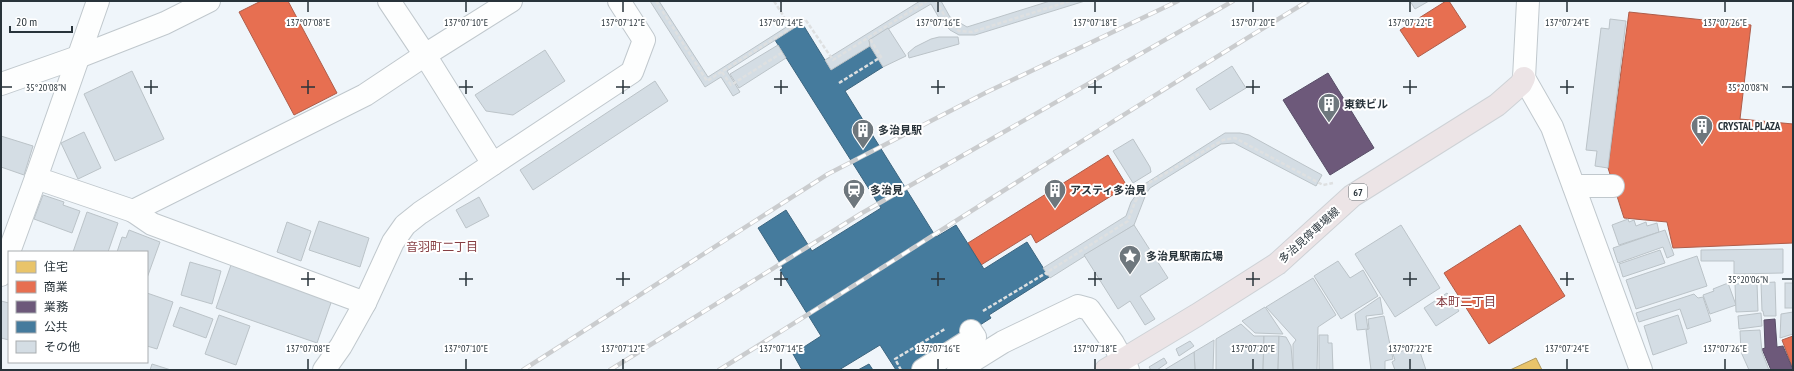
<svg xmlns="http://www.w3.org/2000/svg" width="1794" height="371" font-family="'PT Sans Narrow','Noto Sans JP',sans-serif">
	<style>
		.homes { fill: #e9c46a; stroke: #af985c }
		.shops { fill: #e76f51; stroke: #ae5d4a }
		.offices { fill: #6d597a; stroke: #584e67 }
		.public { fill: #457b9d; stroke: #3c657f }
		.building { fill: #d4dde4; stroke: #bbc3c8 }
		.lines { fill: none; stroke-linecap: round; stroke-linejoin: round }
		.minor-casing { stroke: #c0c8cd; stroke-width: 24 }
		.major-casing { stroke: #ced2d6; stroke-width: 24 }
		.path { stroke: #dee0e1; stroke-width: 2.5; stroke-dasharray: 4 2; stroke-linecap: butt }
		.minor { stroke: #fdfefe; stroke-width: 22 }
		.major { stroke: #ece4e6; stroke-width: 22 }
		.rail-casing { stroke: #caccce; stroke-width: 4.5 }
		.rail { stroke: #fff; stroke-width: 3; stroke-dasharray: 9; stroke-linecap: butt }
		.ticks { fill: none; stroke: #28333a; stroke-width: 1.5 }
		.labels { text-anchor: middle; stroke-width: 4; stroke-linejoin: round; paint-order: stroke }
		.shield { fill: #fff; stroke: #687075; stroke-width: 1 }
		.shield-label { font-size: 10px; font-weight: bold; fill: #28333a }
		.poi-label { font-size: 11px; font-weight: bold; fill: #28333a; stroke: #fff; text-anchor: start }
		.street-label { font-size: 11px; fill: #28333a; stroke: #fff }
		.neighbourhood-label { font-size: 12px; fill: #863e43; stroke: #fff }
		.ticks-label { font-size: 10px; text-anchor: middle; fill: #28333a; stroke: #fff; stroke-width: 4; stroke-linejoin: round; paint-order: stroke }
	</style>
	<rect width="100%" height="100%" fill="#eff5fa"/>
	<polygon class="homes" points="1536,358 1542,370 1510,370"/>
	<g class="shops">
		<polygon points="261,1 288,1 337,93 294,115 239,12"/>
		<polygon points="1446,1 1449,1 1466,27 1418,57 1400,30"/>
		<polygon points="1629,12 1751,25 1740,119 1793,124 1793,243 1673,248 1667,222 1624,218 1608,168"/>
		<polygon points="1108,155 1127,186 1036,243 1031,234 981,265 968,243"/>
		<polygon points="1520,225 1565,296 1489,344 1444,273"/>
		<polygon points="1793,336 1793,369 1782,340"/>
	</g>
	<g class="offices">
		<polygon points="1328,73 1374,148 1330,175 1283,100"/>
		<polygon points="1775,319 1777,347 1783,346 1793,370 1771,370 1762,349 1765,348 1764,320"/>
	</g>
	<g class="public">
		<polygon points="802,23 831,70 870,46 883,67 845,91 936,237 956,225 984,269 1027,242 1049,277 989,315 991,318 909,370 896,370 880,345 839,370 802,370 793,354 821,336 780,270 783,268 758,228 786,210 812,251 881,208 775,40"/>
		<polygon points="869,364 873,370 858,370"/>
	</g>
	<g class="building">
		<polygon points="650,1 659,1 708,77 799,19 802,23 727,71 740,92 733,96 721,77 705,87"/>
		<polygon points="920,1 941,1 950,17 967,27 1050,1 1085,1 975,35 959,35 950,30 939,18 931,4 871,39 869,40 870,46 831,70 825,60"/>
		<polygon points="1410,1 1429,1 1415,9"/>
		<polygon points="1610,19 1626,21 1608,168 1595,166 1597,151 1586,150 1601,28 1609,29"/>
		<polygon points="888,28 906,56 883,67 870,46 869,40"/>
		<polygon points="939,37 958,37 959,44 909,58 908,53 915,47 931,39"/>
		<polygon points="778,45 786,58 739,88 730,74"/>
		<polygon points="545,50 565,81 513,115 486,111 475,95"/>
		<polygon points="1232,66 1246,88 1210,110 1196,89"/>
		<polygon points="132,71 164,139 115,161 84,94"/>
		<polygon points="655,81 668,101 533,190 520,170"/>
		<polygon points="84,132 101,168 78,179 61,143"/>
		<polygon points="1225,133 1240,133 1249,135 1322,175 1316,186 1234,143 1221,144 1150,188 1146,194 1134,225 1050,278 1043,268 1126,216 1131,202 1143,185"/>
		<polygon points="1,136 33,146 24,175 1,167"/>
		<polygon points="1133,139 1150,167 1151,172 1133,183 1113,151"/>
		<polygon points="43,195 64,202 63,205 80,211 72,233 34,219"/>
		<polygon points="479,197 489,216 466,228 456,210"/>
		<polygon points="87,212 118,223 108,252 73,252"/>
		<polygon points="1628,219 1629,222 1634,220 1636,226 1646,222 1647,226 1657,223 1659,232 1619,245 1612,225"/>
		<polygon points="319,221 369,238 360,267 309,250"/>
		<polygon points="287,222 311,231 301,261 277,252"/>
		<polygon points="1134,225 1168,278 1140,296 1155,319 1145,325 1130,301 1118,309 1084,255"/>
		<polygon points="1401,225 1440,288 1395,317 1355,254"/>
		<polygon points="129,230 160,242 147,278 147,252 117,252 122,237 126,238"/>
		<polygon points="1665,230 1674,255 1667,258 1663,247 1618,263 1613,248"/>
		<polygon points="1783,249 1783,273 1734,274 1734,261 1701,261 1701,250"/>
		<polygon points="1660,250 1665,263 1623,277 1619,264"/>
		<polygon points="1697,256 1707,286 1636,309 1626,280"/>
		<polygon points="1338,261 1350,278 1363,270 1378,296 1341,319 1314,276"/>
		<polygon points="190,262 221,271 212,304 181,295"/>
		<polygon points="232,262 333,297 317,343 216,308"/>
		<polygon points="1313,278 1336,315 1318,327 1317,370 1293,370 1293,344 1296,340 1266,307"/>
		<polygon points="1775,282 1776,316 1764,316 1763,311 1762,311 1761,283"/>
		<polygon points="1728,283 1736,305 1710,314 1703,295 1714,291 1713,289"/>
		<polygon points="1757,283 1758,311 1736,312 1735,284"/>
		<rect x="1785" y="283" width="8" height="25"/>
		<polygon points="147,293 173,302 157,349 147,346"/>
		<polygon points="1447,293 1459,311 1436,326 1424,308"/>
		<polygon points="1694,294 1698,298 1703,297 1711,321 1687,329 1680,309 1639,322 1636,313"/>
		<polygon points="1380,297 1383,314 1366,316 1368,329 1357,330 1355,314"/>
		<polygon points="1,301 9,303 9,340 1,338"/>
		<polygon points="180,307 213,319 206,338 173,326"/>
		<polygon points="1265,307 1283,334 1255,333 1242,321"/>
		<polygon points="1793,312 1793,334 1780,338 1781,314"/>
		<polygon points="1761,313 1762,326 1739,329 1738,316"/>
		<polygon points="219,315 250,326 236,365 205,354"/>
		<polygon points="1678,315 1687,343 1653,355 1644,326"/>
		<polygon points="1384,316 1393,359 1385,361 1385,370 1371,370 1366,330 1369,329 1368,319"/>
		<polygon points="1241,324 1254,336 1264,336 1263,370 1216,370 1216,339"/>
		<polygon points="1760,330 1762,352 1769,370 1749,370 1741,352 1740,331"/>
		<polygon points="1319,335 1328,335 1328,343 1332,343 1333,370 1319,370"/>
		<polygon points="1264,336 1279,336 1278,370 1263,370"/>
		<polygon points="1279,336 1286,337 1291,346 1293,370 1278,370"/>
		<polygon points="1214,340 1213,370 1195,370 1194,352"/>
		<polygon points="1190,341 1194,346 1179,356 1176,349"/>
		<polygon points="1418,346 1426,370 1395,370 1392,362 1395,360 1393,354"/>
		<polygon points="1194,352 1195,370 1164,370"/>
		<polygon points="1164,358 1167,363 1157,370 1151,370 1149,367"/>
		<polygon points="152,364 171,370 150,370"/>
	</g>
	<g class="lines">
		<g class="minor-casing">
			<g id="minor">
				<polyline points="98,1 36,178 133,211 365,95 425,55 389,1"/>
				<polyline points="511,1 425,55 493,164 632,72 644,40 619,1"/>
				<polyline points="1528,1 1524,78 1552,127 1641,370"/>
				<polyline points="1,84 78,57 165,23 209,1"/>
				<polyline points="1574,186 1613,186"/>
				<polyline points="133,211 152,224 365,303"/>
				<polyline points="9,252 36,178"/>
				<polyline points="1,275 9,253"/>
				<polyline points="324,370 341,346 365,303 393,242 405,225 420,213 493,164"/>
				<polyline points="923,370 975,337 971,331"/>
				<polyline points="958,370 1003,342 1078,306 1089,309 1113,343 1128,370"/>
			</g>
		</g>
		<g class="major-casing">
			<polyline id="major" points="1106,370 1197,315 1277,264 1352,196 1497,105 1521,84 1524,78"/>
		</g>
		<g class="path">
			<polyline points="656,1 707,81 791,28 774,1"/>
			<polyline points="936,1 949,23 959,31 972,32 1070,1"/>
			<polyline points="791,28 805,19 833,60 869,37"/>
			<polyline points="722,72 731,85 783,52"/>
			<polyline points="839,83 881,57 869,37 927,1"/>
			<polyline points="1048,275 1046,273 1128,221 1135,202 1147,184 1223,140 1235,138 1323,185 1333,183"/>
			<polyline points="983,311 1046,273"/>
			<polyline points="901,370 895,359 945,329"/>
		</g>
		<use href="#minor" class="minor"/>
		<use href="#major" class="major"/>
		<g class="rail-casing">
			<g id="rail">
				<polyline points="523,370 828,174 987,92 1178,1"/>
				<polyline points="610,370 862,213 1233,1"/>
				<path d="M 719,370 C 916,248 1109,121 1308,1"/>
			</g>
		</g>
		<use href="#rail" class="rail"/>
	</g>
	<path class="ticks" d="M 308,2 L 308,12M 466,2 L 466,12M 623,2 L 623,12M 781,2 L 781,12M 938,2 L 938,12M 1095,2 L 1095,12M 1253,2 L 1253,12M 1410,2 L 1410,12M 1567,2 L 1567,12M 1725,2 L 1725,12M 151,80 L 151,94M 308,80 L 308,94M 466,80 L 466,94M 623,80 L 623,94M 781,80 L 781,94M 938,80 L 938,94M 1095,80 L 1095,94M 1253,80 L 1253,94M 1410,80 L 1410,94M 1567,80 L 1567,94M 2,87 L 12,87M 144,87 L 158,87M 301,87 L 315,87M 459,87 L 473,87M 616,87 L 630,87M 774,87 L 788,87M 931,87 L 945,87M 1088,87 L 1102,87M 1246,87 L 1260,87M 1403,87 L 1417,87M 1560,87 L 1574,87M 1782,87 L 1792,87M 308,272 L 308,286M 466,272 L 466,286M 623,272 L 623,286M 781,272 L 781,286M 938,272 L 938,286M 1095,272 L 1095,286M 1253,272 L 1253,286M 1410,272 L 1410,286M 1567,272 L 1567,286M 301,279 L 315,279M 459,279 L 473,279M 616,279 L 630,279M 774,279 L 788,279M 931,279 L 945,279M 1088,279 L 1102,279M 1246,279 L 1260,279M 1403,279 L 1417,279M 1560,279 L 1574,279M 1782,279 L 1792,279M 308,359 L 308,369M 466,359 L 466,369M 623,359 L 623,369M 781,359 L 781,369M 938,359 L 938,369M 1095,359 L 1095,369M 1253,359 L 1253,369M 1410,359 L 1410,369M 1567,359 L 1567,369M 1725,359 L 1725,369"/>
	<defs>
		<g id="building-pin" transform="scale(1.15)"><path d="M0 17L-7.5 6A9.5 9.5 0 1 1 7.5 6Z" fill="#6e777d" stroke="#fff"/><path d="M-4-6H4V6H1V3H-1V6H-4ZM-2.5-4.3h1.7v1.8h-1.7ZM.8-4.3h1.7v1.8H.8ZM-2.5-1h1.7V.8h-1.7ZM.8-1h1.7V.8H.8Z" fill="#fff"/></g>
		<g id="station-pin" transform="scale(1.15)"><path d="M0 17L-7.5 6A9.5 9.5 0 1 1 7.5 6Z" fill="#6e777d" stroke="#fff"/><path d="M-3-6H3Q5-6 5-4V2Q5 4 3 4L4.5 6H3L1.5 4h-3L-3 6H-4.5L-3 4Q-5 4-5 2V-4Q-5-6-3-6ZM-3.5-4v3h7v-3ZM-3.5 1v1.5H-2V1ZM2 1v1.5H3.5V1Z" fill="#fff"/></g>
		<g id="sight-pin" transform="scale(1.15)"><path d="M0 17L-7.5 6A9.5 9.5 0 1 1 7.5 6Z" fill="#6e777d" stroke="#fff"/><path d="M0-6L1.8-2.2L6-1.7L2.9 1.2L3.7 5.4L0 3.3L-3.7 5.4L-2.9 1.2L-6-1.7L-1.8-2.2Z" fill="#fff"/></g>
	</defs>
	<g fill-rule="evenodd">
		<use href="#building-pin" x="1329" y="104"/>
		<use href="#building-pin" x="1702" y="126"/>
		<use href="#building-pin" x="863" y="130"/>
		<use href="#station-pin" x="854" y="190"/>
		<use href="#building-pin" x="1055" y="190"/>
		<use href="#sight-pin" x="1130" y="256"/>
	</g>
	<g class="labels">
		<rect class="shield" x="1349" y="184" width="18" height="16" rx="3"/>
		<g class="shield-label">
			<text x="1358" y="196">67</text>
		</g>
		<g class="poi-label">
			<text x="1344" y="108">東鉄ビル</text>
			<text x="1718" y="130">CRYSTAL PLAZA</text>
			<text x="878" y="134">多治見駅</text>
			<text x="870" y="194">多治見</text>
			<text x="1070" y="194">アスティ多治見</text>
			<text x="1146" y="260">多治見駅南広場</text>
		</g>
		<g class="street-label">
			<text transform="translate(1309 235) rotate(-42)" y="4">多治見停車場線</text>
		</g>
		<g class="neighbourhood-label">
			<text x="442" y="251">音羽町二丁目</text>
			<text x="1466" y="306">本町二丁目</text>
		</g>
	</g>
	<g class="ticks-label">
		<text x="308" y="26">137°07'08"E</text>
		<text x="466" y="26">137°07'10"E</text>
		<text x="623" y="26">137°07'12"E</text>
		<text x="781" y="26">137°07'14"E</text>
		<text x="938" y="26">137°07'16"E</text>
		<text x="1095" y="26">137°07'18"E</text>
		<text x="1253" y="26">137°07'20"E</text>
		<text x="1410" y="26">137°07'22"E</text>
		<text x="1567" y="26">137°07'24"E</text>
		<text x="1725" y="26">137°07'26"E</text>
		<text x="46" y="91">35°20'08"N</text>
		<text x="1748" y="91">35°20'08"N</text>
		<text x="1748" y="283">35°20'06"N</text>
		<text x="308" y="352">137°07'08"E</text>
		<text x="466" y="352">137°07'10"E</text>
		<text x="623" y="352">137°07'12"E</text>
		<text x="781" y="352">137°07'14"E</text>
		<text x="938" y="352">137°07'16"E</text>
		<text x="1095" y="352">137°07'18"E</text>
		<text x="1253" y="352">137°07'20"E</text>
		<text x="1410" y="352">137°07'22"E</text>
		<text x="1567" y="352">137°07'24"E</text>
		<text x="1725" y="352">137°07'26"E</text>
	</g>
	<rect width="1794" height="371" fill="none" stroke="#28333a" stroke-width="4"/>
	<rect x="8" y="251" width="140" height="112" fill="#ffffff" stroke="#a9adb0"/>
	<rect x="16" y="261" width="20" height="12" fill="#e9c46a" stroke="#a9adb0"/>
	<text x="44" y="271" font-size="12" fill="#28333a">住宅</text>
	<rect x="16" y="281" width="20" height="12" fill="#e76f51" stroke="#a9adb0"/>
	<text x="44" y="291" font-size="12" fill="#28333a">商業</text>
	<rect x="16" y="301" width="20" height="12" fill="#6d597a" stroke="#a9adb0"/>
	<text x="44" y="311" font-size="12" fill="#28333a">業務</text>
	<rect x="16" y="321" width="20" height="12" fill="#457b9d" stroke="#a9adb0"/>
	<text x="44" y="331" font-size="12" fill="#28333a">公共</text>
	<rect x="16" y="341" width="20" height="12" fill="#d4dde4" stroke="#a9adb0"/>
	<text x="44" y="351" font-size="12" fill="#28333a">その他</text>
	<path d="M10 26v6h62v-6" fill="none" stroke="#28333a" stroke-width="2"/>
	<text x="16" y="26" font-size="12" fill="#28333a" stroke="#ffffff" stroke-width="3" paint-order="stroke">20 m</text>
</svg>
